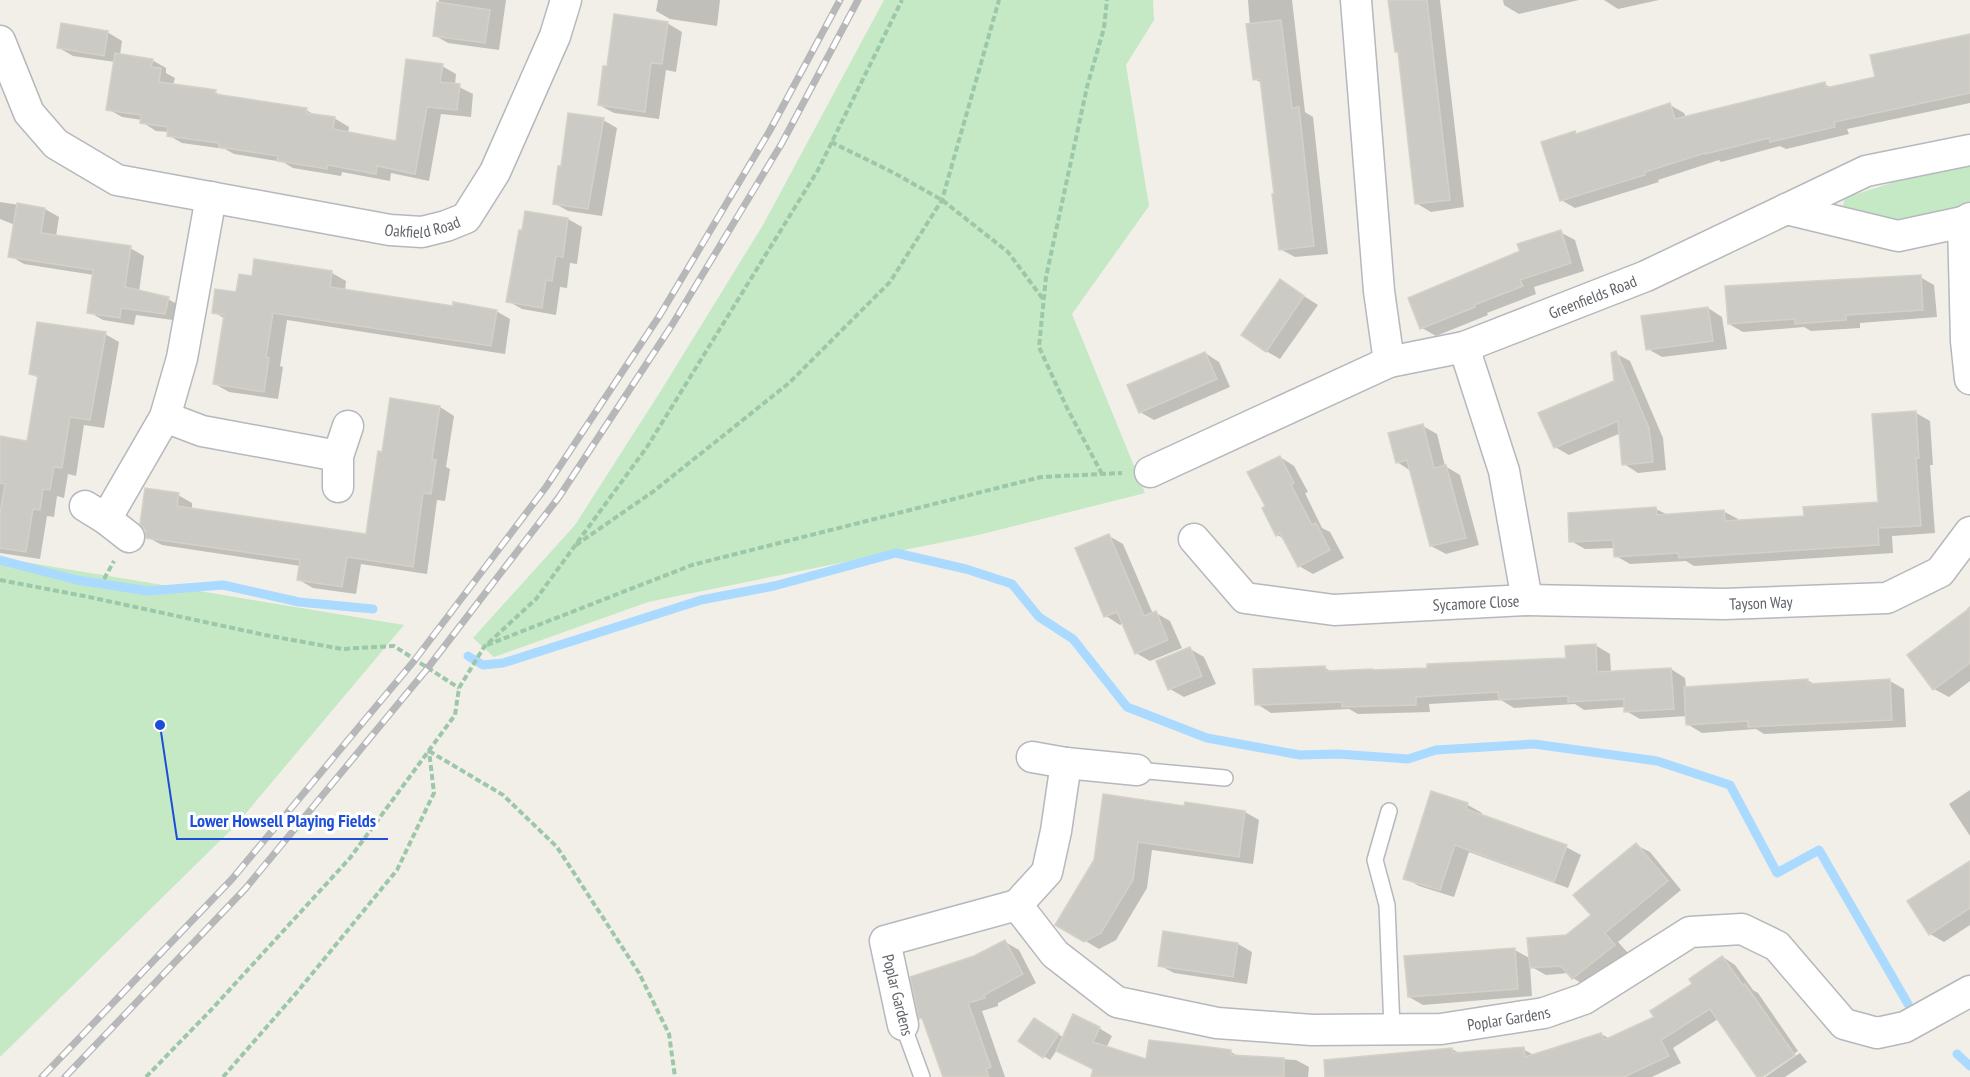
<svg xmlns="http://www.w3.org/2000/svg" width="1970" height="1077" font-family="'PT Sans Narrow',sans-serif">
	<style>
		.green { fill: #c5e8c5 }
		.shadow { fill: #0003 }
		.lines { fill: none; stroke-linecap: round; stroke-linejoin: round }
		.stream { stroke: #aadaff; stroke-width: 9 }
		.building { fill: #cccac5; stroke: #d6d1c6; stroke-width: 1.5 }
		.service-casing { stroke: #b5b8bc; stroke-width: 18 }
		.minor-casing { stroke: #b5b8bc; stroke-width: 33 }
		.path { stroke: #9cc7a9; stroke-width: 4; stroke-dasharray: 6 3; stroke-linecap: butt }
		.service { stroke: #fff; stroke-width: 15 }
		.minor { stroke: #fff; stroke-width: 30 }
		.rail-casing { stroke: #b6b7b8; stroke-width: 7 }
		.rail { stroke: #fff; stroke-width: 4.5; stroke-dasharray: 14; stroke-linecap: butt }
		.labels { text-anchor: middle; stroke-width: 6; stroke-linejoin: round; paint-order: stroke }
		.street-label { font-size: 16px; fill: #5f6368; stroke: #fff }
		.leader { fill: none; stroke: #1d4ed8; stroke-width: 2 }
		.callout-dot { fill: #1d4ed8; stroke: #fff; stroke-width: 2 }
		.callout-label { font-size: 18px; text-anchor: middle; font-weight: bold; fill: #1d4ed8; stroke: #fff; stroke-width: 6; stroke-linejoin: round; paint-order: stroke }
	</style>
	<rect width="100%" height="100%" fill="#f1efe8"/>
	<g class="green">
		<polygon points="884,0 1153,0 1154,20 1126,65 1149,206 1072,314 1145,493 978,535 648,602 494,657 473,638 575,525 662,389 763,225"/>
		<polygon points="1970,162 1970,201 1932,218 1899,221 1842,209 1845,198 1931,170"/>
		<polygon points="18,561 404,625 236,825 0,1057 0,562"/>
	</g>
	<g class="shadow">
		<polygon points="439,0 506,0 499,50 448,43 434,35"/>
		<polygon points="658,0 720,0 717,26 670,19 656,11"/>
		<polygon points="1248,0 1292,0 1305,112 1313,117 1328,254 1295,257 1280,249 1276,195 1262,83 1254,79"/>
		<polygon points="1389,0 1440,0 1464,207 1431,212 1416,203 1399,53"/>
		<polygon points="1503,0 1579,0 1519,14 1504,5"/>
		<polygon points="1604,0 1659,0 1618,9"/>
		<polygon points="667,23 682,32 676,72 666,70 659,119 614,113 599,105 608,68"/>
		<polygon points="107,32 122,41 120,55 152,60 166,68 166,73 175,78 173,85 215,92 224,97 306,110 317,116 334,118 349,127 348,133 397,142 442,66 456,74 455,85 473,94 471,117 441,114 429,181 391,173 390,181 342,172 341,176 293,168 283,162 234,154 225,149 182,143 168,135 169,132 156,131 142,122 142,120 122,117 108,109 115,62 73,56 59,48"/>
		<polygon points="1970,36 1970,103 1847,129 1849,134 1786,149 1780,146 1721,162 1719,160 1658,180 1659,182 1575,208 1561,200 1575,133 1579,135 1670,105 1684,113 1686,118 1824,84 1832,88 1877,78"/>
		<polygon points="603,120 617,128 602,216 568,211 554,203 562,168"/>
		<polygon points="0,202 45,209 59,217 56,236 130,248 144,256 139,292 168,299 182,307 180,321 136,315 134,325 103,320 89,312 94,275 24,264 10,256 15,225 0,219"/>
		<polygon points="568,219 582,227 577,264 570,263 567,288 560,287 556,315 522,309 508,301"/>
		<polygon points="1560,232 1575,240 1584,271 1534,287 1536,294 1487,313 1488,315 1436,336 1422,328 1521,252"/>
		<polygon points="255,260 332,273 346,281 345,291 454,308 496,311 510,319 505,354 287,320 280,366 283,367 278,399 229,392 215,384 225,319 214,312 237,293 253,277"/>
		<polygon points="1920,277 1934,285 1937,317 1860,323 1860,328 1811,331 1804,327 1743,332 1729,324"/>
		<polygon points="1280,281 1318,305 1280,359 1266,351"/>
		<polygon points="1708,308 1722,317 1727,349 1662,357 1648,349"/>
		<polygon points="105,334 119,342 104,428 84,425 76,476 68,474 64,498 57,496 54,517 47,516 40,559 0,553 0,438 29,442 39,378 31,374"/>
		<polygon points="1205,353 1219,362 1230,387 1154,420 1140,412"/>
		<polygon points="1615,353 1630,361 1663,438 1666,470 1638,473 1624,464 1621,433 1569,455 1555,447 1615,382"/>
		<polygon points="391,400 440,407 454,416 446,467 450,469 445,501 437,500 427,574 361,564 356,594 313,588 299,580 301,566 162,545 147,537 178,495 192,503 192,509 367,536"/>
		<polygon points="1916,413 1930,421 1933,465 1930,465 1935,533 1892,536 1893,553 1694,566 1686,561 1630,564 1616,556 1615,548 1585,549 1571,541 1656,509 1668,515 1723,511 1738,519 1738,522 1805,517 1880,503"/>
		<polygon points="1423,426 1437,434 1445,466 1460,475 1479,545 1446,554 1431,546 1411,471 1397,462"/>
		<polygon points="1280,457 1294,466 1308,492 1305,493 1322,528 1330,532 1344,558 1313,574 1299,566 1285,539 1277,535 1267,507"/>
		<polygon points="1109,536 1123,544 1153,614 1156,613 1170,621 1182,648 1150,661 1136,653 1123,623 1120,625 1106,616"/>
		<polygon points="1970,606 1970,681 1949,697 1934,689 1909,655 1969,611 1967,609"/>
		<polygon points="1595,645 1610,654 1611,672 1671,669 1685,678 1686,688 1807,680 1816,685 1890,681 1904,689 1906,727 1764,734 1756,729 1702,733 1687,724 1687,716 1640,719 1626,711 1625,707 1584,710 1575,704 1514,708 1501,700 1429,704 1430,712 1358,714 1349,709 1271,713 1257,704 1325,668 1333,672 1374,672 1567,659"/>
		<polygon points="1190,649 1204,657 1216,684 1184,697 1170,689"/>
		<polygon points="1970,790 1970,836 1949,804"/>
		<polygon points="1432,793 1468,805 1482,813 1481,815 1566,847 1581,855 1568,888 1469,852 1454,897 1419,886 1405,878"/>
		<polygon points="1185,808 1245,812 1259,820 1253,864 1152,850 1147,888 1116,940 1099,949 1057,924 1095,860"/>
		<polygon points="1636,845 1650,852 1681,890 1618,942 1628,953 1586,986 1573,978 1569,973 1546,975 1530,966 1532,996 1423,1005 1409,997 1515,950 1531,959 1567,936 1593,916"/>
		<polygon points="1970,863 1970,925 1944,942 1930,934"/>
		<polygon points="1164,933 1238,944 1252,952 1247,984 1174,973 1159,965"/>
		<polygon points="1005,942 1019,950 1036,983 998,1003 998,1006 982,1011 1005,1077 945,1077 924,1020 921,1018 974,958"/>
		<polygon points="1723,957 1735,965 1753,990 1758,993 1798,1051 1763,1075 1763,1077 1759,1077 1718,1019 1673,1048 1681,1063 1652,1077 1342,1077 1452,1049 1461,1054 1523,1049 1535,1056 1601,1034 1610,1039 1656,1017 1694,985"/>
		<polygon points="1041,1023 1064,1038 1099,1028 1112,1036 1106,1048 1148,1061 1231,1052 1240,1057 1296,1060 1309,1067 1308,1077 1092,1077 1095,1069 1057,1050 1050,1060 1020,1041"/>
		<polygon points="1800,1053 1807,1062 1785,1077 1765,1077"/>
	</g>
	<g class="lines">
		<g class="stream">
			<polyline points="0,560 77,580 148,591 223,585 299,602 373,609"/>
			<polyline points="468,656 483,665 503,663 701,600 774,586 896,553 966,569 1012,584 1039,617 1073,639 1127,707 1207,738 1300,755 1338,754 1408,759 1436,750 1534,744 1657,761 1730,785 1777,873 1819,850 1908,1004"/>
			<polyline points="1957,1054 1970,1066"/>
		</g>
	</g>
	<g class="building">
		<polygon points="1388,0 1427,0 1450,200 1415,204 1398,52 1395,52"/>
		<polygon points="437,2 490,10 485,43 433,36"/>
		<polygon points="614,14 668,22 662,64 651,63 645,112 598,105 603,66 607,66"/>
		<polygon points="1281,20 1292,108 1299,107 1314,246 1279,250 1272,194 1274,194 1260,79 1253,80 1246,24"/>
		<polygon points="61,23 108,31 104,56 57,48"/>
		<polygon points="1970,34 1970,93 1834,122 1835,127 1770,142 1769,138 1705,154 1705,153 1645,172 1645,175 1560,201 1541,142 1575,131 1576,134 1670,103 1675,119 1825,82 1826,88 1875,77 1870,55"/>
		<polygon points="115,53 153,59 151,67 161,68 159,82 216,90 215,94 307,108 306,113 335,117 333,129 396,141 406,59 443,64 440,82 460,84 457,110 427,107 415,174 377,166 376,174 328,165 327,169 277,161 278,156 219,147 219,143 167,136 168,127 140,123 141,115 106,110"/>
		<polygon points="568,113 604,118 588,209 553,204 558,166 561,166"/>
		<polygon points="17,203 45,208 41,233 131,246 125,287 169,297 165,314 121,308 120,318 87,313 93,270 8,257"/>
		<polygon points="525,211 568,218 563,257 556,256 552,281 546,280 542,308 506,302 519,230 522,230"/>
		<polygon points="1561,230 1571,263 1520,280 1523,286 1474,305 1475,307 1420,329 1408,298 1520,251 1517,244"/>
		<polygon points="254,259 332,271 330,287 453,306 453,302 497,310 491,346 273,313 266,357 269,358 264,392 213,384 224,315 212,313 215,289 236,292 239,274 252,276"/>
		<polygon points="1921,275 1923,310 1846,315 1846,320 1795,324 1795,319 1728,324 1725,286"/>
		<polygon points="1280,279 1304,296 1266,352 1241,335"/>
		<polygon points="1708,307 1713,341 1646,350 1641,316"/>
		<polygon points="37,322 106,332 90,420 70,417 62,468 54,467 50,490 43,489 40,510 33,509 26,552 0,548 0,513 5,484 0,483 0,436 27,441 38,376 29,374"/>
		<polygon points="1616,351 1649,428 1653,462 1622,465 1618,421 1554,448 1538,413 1614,381 1611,353"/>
		<polygon points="1205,352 1217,379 1139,413 1127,385"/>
		<polygon points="390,398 440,406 432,459 436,460 431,494 423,493 413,567 347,557 342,587 297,580 300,560 146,538 145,530 140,524 145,488 179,493 177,506 366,534 378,451 382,452"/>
		<polygon points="1916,411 1919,458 1916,458 1921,526 1878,528 1879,545 1679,558 1678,553 1614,557 1613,540 1569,542 1568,513 1656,507 1657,515 1724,510 1725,521 1804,516 1803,507 1878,502 1872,414"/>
		<polygon points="1423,424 1434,468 1446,465 1466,538 1430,546 1407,460 1396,463 1388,433"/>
		<polygon points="1280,456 1294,483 1291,485 1312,525 1316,523 1330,550 1298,567 1280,533 1276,536 1262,508 1265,506 1247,472"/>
		<polygon points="1109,534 1144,616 1156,611 1168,640 1135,654 1117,612 1104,617 1075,548"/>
		<polygon points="1970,608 1970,663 1933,690 1907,655"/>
		<polygon points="1596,644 1597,672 1671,668 1674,709 1624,712 1624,699 1568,702 1568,696 1499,700 1498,692 1416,697 1416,705 1342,707 1342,702 1255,705 1253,669 1325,666 1326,671 1372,669 1372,670 1427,668 1427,664 1566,658 1565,646"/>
		<polygon points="1190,647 1202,676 1168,690 1156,661"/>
		<polygon points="1808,679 1808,684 1890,679 1892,720 1748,727 1748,721 1686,725 1684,687"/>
		<polygon points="1431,791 1468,803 1466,809 1567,845 1554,882 1455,845 1440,890 1403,879"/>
		<polygon points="1103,794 1184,806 1185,802 1245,811 1239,857 1138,842 1133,880 1101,933 1084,942 1055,925 1094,860"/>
		<polygon points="1636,843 1668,881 1605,933 1615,945 1572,979 1561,966 1530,968 1527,938 1566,935 1591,915 1573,895"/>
		<polygon points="1970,861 1970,908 1929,935 1907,901"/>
		<polygon points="1163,931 1238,943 1233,977 1158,966"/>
		<polygon points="1005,940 1023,974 984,995 985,998 968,1003 991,1067 986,1069 989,1077 943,1077 922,1018 919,1019 910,977 974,956"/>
		<polygon points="1515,948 1518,989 1408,997 1404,956"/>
		<polygon points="1722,956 1743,985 1745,984 1795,1055 1762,1077 1757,1077 1710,1009 1661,1040 1669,1056 1624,1077 1325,1077 1324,1060 1452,1048 1453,1053 1524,1047 1525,1057 1601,1033 1604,1040 1654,1017 1650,1011 1692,984 1689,979"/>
		<polygon points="1073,1014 1100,1027 1093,1042 1146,1059 1149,1040 1209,1047 1231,1050 1231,1055 1284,1058 1284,1077 1091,1077 1093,1069 1056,1051"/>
		<polygon points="1034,1018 1059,1034 1043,1058 1018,1041"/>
	</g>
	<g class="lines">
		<g class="service-casing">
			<g id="service">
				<polyline points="1137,770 1225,778"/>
				<polyline points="1389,811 1375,860 1387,905 1392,1028"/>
				<polyline points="903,1025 922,1077"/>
			</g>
		</g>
		<g class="minor-casing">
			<g id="minor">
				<path id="s1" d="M 1356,0 L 1379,291 L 1389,362 L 1464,347 L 1646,276 L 1866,171 L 1970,150"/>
				<path id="s2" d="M 0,41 L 29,113 L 56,144 L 117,180 L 390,230 L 422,232 L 446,226 L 466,218 L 495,172 L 555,36 L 566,0"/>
				<polyline points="1786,209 1898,236 1963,222 1970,218"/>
				<polyline points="1963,222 1966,341 1970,379"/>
				<polyline points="165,417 202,431 338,456"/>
				<polyline points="1150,472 1389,362"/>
				<polyline points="338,487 338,456 348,426"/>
				<polyline points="85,506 106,519 129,537"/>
				<polyline points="106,519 165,417 182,358 211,197"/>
				<path id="s3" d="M 1194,539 L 1245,598 L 1334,610 L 1527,600 L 1504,471 L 1464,347"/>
				<path id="s4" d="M 1527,600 L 1724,604 L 1887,598 L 1940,572 L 1970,532"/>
				<polyline points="1032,757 1066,763"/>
				<polyline points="1017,905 1047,872 1056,831 1066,763 1137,770"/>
				<path id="s5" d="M 903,1025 L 885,941 L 1017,905 L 1055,954 L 1117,1002 L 1217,1023 L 1312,1030 L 1441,1029 L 1544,1013 L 1584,999 L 1690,932 L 1742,929 L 1777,946 L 1844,1024 L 1877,1033 L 1905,1027 L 1970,991"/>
			</g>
		</g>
		<g class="path">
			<polyline points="831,142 894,173 942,200 1008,252 1043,299"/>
			<polyline points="1102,474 1067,408 1039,347 1046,277 1087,87 1104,28 1107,0"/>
			<polyline points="576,545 654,491 789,383 890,282 942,200 999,0"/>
			<polyline points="104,579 114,561"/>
			<polyline points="0,580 89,597 265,635 342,649 394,646 459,688"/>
			<polyline points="487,645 692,565 1041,477 1122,473"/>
			<polyline points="429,751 503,795 557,847 639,973 669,1034 675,1077"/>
			<polyline points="146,1077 211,1010 350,858 455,715 459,688 484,647 536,599 647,447 818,170 902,0"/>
			<polyline points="223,1077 298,991 397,870 434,793 429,751"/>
		</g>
		<use href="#service" class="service"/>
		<use href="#minor" class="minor"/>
		<g class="rail-casing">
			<g id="rail">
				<polyline points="42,1077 232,879 414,661 546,487 660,315 769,132 840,0"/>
				<polyline points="65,1077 245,889 427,669 559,497 672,325 782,143 858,0"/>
			</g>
		</g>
		<use href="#rail" class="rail"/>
	</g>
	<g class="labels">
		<g class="street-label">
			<text dy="6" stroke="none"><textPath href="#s2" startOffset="500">Oakfield Road</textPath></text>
			<text dy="6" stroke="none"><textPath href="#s1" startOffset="578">Greenfields Road</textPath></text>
			<text dy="6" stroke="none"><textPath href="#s3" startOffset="310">Sycamore Close</textPath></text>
			<text dy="6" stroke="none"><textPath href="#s4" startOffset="234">Tayson Way</textPath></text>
			<text transform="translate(898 995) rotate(76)" y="6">Poplar Gardens</text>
			<text dy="6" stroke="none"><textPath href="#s5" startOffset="758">Poplar Gardens</textPath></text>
		</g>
	</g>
	<path class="leader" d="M160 725L177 839H388"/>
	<circle class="callout-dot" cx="160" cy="725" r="6"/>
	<g class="callout-label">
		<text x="283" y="827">Lower Howsell Playing Fields</text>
	</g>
</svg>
